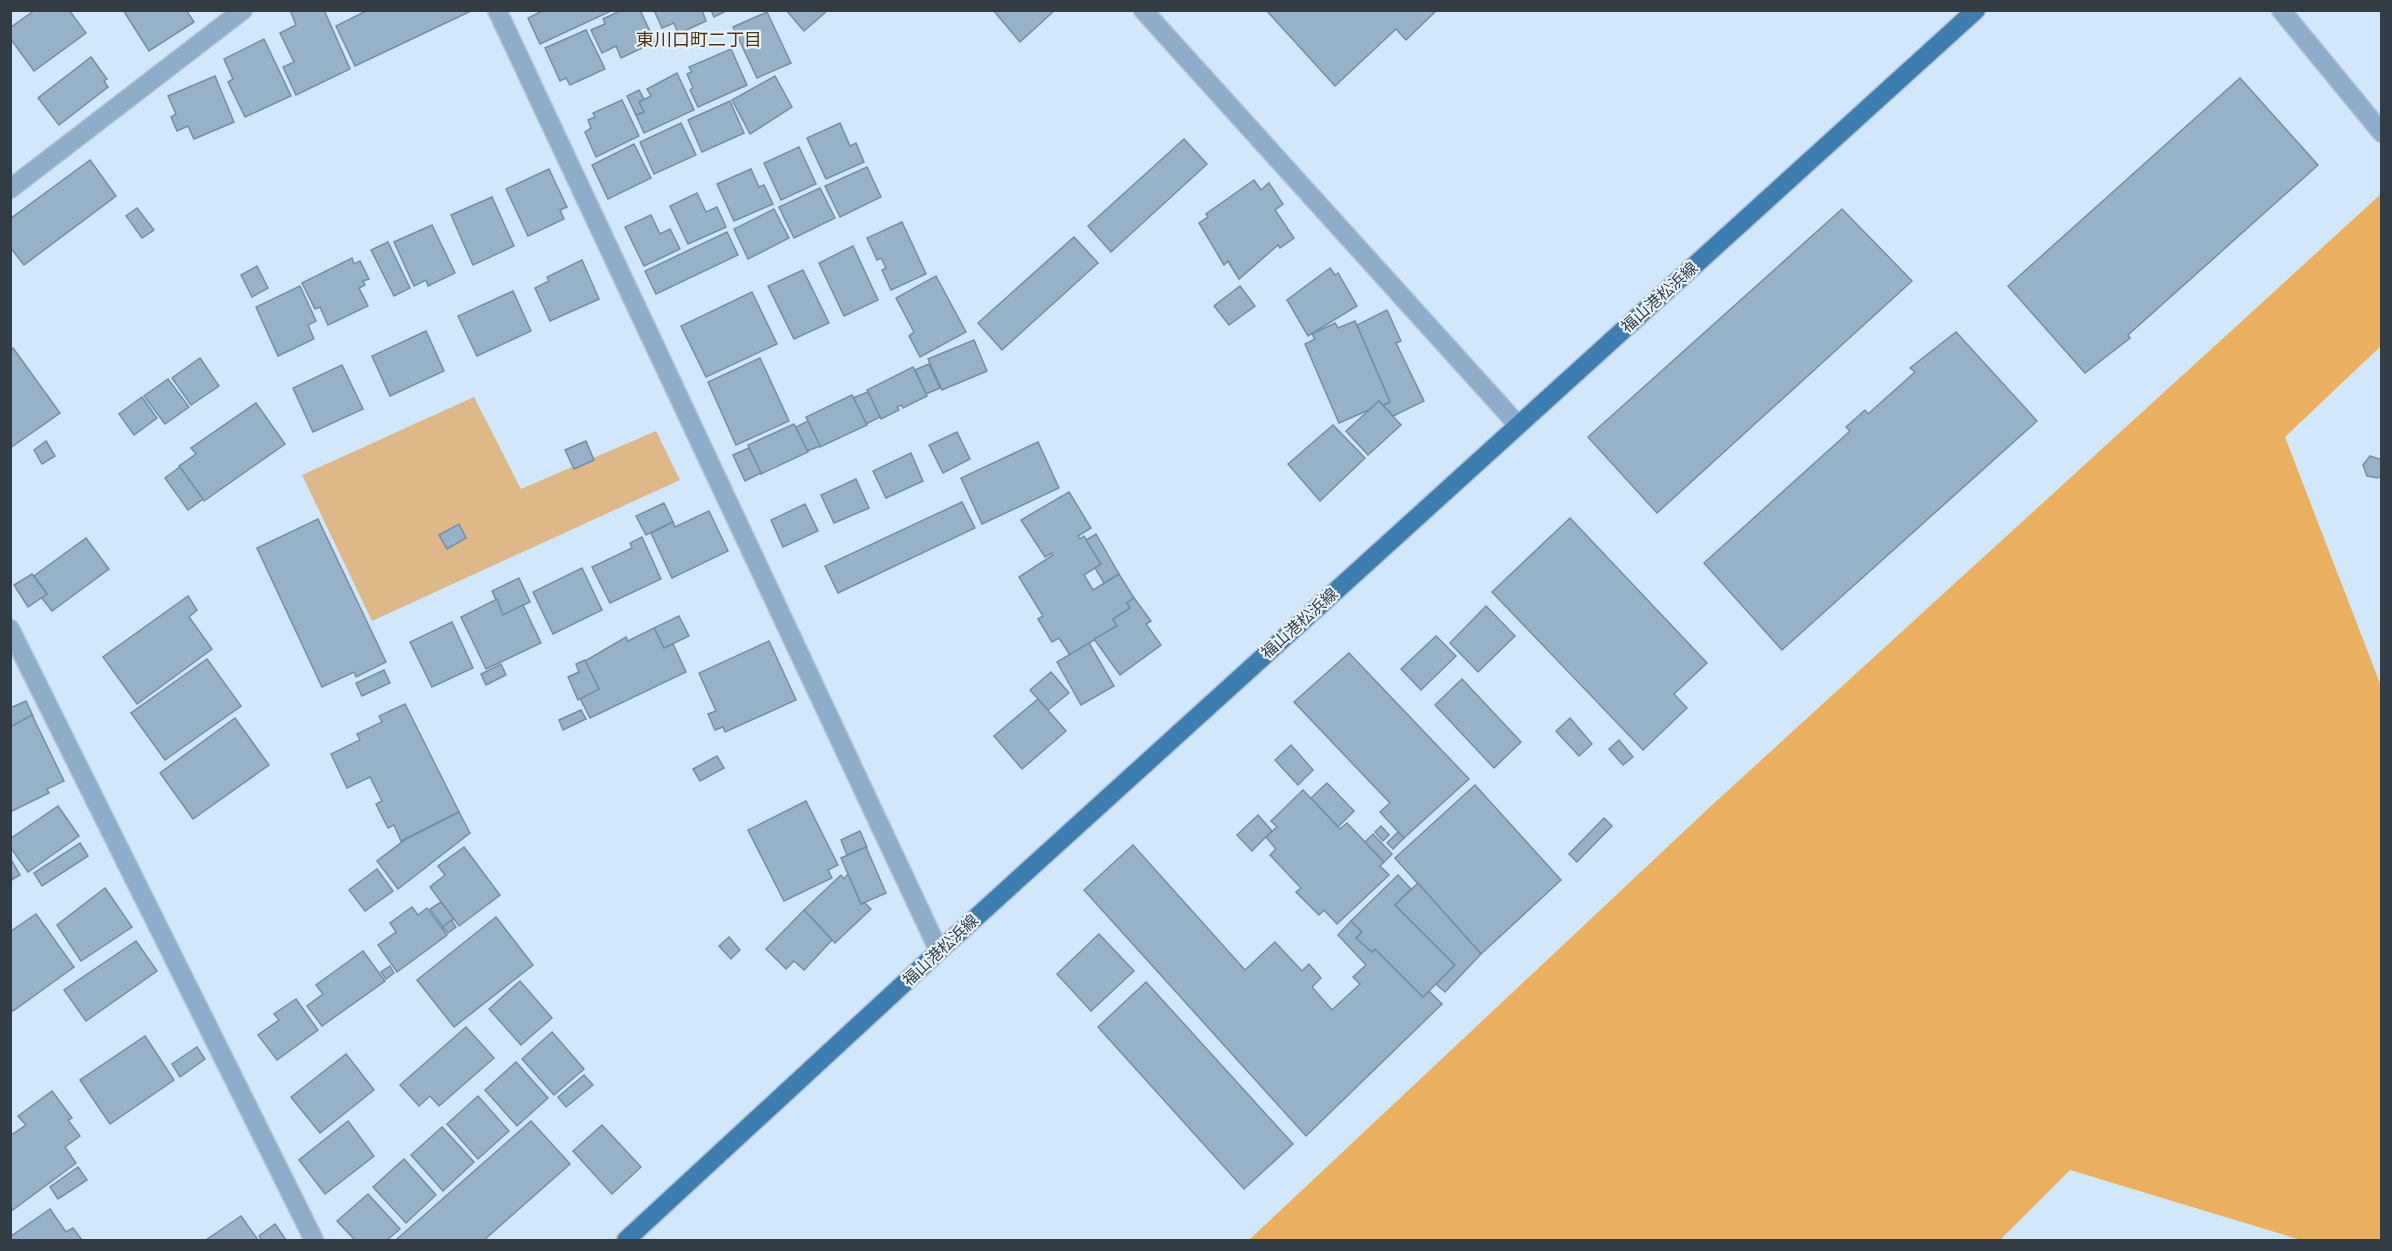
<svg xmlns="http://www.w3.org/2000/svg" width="2392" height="1251" font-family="'Titillium Web','Noto Sans JP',sans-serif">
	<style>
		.green { fill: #deb887 }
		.water { fill: #ebb05f }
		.building { fill: #97b1c8; stroke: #758ea4; stroke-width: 1.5 }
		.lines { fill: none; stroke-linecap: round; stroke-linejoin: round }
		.minor-casing { stroke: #b1c5d7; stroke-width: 21 }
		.major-casing { stroke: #b1c5d7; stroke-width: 21 }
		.minor { stroke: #8dadca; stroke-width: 18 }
		.major { stroke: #3d7db0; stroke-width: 18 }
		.labels { text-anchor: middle; stroke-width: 4.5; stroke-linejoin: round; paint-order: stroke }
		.street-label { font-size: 16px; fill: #313c45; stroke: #e8f3fd }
		.neighbourhood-label { font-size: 18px; fill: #4d3512; stroke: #e8f3fd }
	</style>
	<rect width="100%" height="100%" fill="#d1e7fb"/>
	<polygon class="green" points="474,397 521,489 656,431 680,480 372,621 302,475"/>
	<polygon class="water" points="2381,194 2381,346 2285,437 2381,686 2381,1240 2301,1240 2070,1170 2000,1240 1249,1240 1711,806"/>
	<g class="building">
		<polygon points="35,10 69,10 86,33 34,71 10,38 10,28"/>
		<polygon points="123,10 186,10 194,22 149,51"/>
		<polygon points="290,10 324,10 350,69 296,95 283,67 294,62 280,33 296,25"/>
		<polygon points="368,10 473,10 355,66 336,26"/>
		<polygon points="544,10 608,10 609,12 540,44 528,18"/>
		<polygon points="622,10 640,10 655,42 621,58 616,46 602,53 591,30 605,24 603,19"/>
		<polygon points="654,10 702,10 706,21 678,34 674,23 662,28"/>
		<polygon points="711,10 728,10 714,17"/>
		<polygon points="786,10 828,10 804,31"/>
		<polygon points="993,10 1055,10 1020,42"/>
		<polygon points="1266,10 1437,10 1406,40 1396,29 1335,86"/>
		<polygon points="767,12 791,63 757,78 733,27"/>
		<polygon points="586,30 605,69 570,85 566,78 560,81 545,48"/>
		<polygon points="264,39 291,96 245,117 228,82 233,79 224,59"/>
		<polygon points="731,49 747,85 698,107 690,90 693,88 687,74 692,72 689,67"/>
		<polygon points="91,57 107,79 104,81 108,87 59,125 38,98"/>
		<polygon points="677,73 694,110 644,133 636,115 644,112 639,102 651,96 647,89"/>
		<polygon points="215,76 234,122 194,139 188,126 177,131 171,117 176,114 168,96"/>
		<polygon points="775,76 792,107 750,134 732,100"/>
		<polygon points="2240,78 2318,165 2128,335 2130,338 2085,373 2008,286"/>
		<polygon points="639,90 644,99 639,102 644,112 636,115 627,96"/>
		<polygon points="622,100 639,136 596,157 585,132 591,128 588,120 595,117 593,113"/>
		<polygon points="730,101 744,133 702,152 688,120"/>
		<polygon points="681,123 696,155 654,174 640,142"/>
		<polygon points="840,123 850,146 856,143 864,162 826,179 807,138"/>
		<polygon points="1184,139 1207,164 1111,252 1088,226"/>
		<polygon points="634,144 651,178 608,199 592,165"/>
		<polygon points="799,147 816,184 781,200 764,163"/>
		<polygon points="90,160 116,196 24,265 10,247 10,219"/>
		<polygon points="867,167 881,197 840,217 825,186"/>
		<polygon points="549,169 567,207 560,210 564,219 528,236 506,189"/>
		<polygon points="751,169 759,187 764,185 773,204 734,221 717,184"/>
		<polygon points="1254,180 1261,190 1269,183 1283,204 1275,210 1294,238 1280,248 1278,245 1239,279 1228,261 1224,265 1199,223 1208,217 1206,214"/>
		<polygon points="820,188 835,218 794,238 779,207"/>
		<polygon points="697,193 706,212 717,207 726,227 688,244 670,206"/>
		<polygon points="492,197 514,246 473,265 451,215"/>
		<polygon points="137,208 154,230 142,238 126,216"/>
		<polygon points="774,209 789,238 748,259 734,229"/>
		<polygon points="1842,209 1912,281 1657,513 1588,437"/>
		<polygon points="651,215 660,234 670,229 680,249 644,266 625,227"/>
		<polygon points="902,222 926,274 891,290 882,270 886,268 881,258 877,260 867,238"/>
		<polygon points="432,225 455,273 428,286 426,280 414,286 394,242"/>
		<polygon points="727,232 738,255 656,294 645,271"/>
		<polygon points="1074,237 1098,263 1002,350 978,323"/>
		<polygon points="388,242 410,288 394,296 371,250"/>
		<polygon points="853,246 878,300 844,316 819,263"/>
		<polygon points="352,258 354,264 360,261 369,279 363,281 365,285 359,288 368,306 328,325 320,307 315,309 302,283"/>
		<polygon points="582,260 599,299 550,321 535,288 549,281 547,277"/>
		<polygon points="257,266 268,288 252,297 241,275"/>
		<polygon points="1330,268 1335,275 1338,273 1357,306 1308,336 1287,300"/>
		<polygon points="803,270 829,323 794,339 768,286"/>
		<polygon points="936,276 966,332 920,357 909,336 914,332 896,298"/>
		<polygon points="300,286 316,321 308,325 314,339 278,356 256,307"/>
		<polygon points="1240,286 1255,306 1229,325 1214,306"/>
		<polygon points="513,291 531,331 477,356 458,316"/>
		<polygon points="752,292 777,344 706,377 681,326"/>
		<polygon points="1387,310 1401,341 1396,343 1424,401 1393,416 1383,405 1390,402 1357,325"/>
		<polygon points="1355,321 1390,402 1383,405 1379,401 1371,409 1339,423 1305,344 1315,339 1312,334 1335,323 1338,328"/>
		<polygon points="426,331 444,371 390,396 372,356"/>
		<polygon points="1956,332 2037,421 1782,650 1704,563 1850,431 1846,427 1865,410 1868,414 1915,372 1910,368"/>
		<polygon points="974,340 987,371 942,390 928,359"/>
		<polygon points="13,348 60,413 10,448 10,350"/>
		<polygon points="200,358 219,386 191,405 172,378"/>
		<polygon points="760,358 789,421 736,445 708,382"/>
		<polygon points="929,364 940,388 926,394 915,370"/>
		<polygon points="342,365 363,409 313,432 293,388"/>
		<polygon points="913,367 927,396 903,408 902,405 897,407 899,410 881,419 867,390"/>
		<polygon points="168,379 189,407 165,424 144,396"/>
		<polygon points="868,392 880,417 866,424 853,398"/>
		<polygon points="852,395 867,425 820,447 806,417"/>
		<polygon points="142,397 157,418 134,435 119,414"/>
		<polygon points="1379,401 1401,425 1368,455 1346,431"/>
		<polygon points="256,403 285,444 204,501 179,466 196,454 191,448"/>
		<polygon points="808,421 820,446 807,451 796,427"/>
		<polygon points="794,424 808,452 761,474 748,445"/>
		<polygon points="1333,425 1365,458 1320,501 1288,464"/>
		<polygon points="957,432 970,459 943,473 929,445"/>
		<polygon points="46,441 55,456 42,464 34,450"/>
		<polygon points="586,441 594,460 574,469 565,450"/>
		<polygon points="1038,442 1059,488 982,524 961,478"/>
		<polygon points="749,448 761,473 745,481 733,455"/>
		<polygon points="911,453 923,481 886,498 873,471"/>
		<polygon points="2370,456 2382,460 2382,474 2378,478 2367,476 2363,465"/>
		<polygon points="180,467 203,499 188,510 165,478"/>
		<polygon points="856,479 869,508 834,523 821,495"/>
		<polygon points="1069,492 1091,528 1078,536 1080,539 1084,536 1101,564 1084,575 1093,590 1119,574 1134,598 1127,603 1130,608 1113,619 1117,626 1070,655 1059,638 1052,642 1038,619 1043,616 1019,577 1053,555 1052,553 1045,557 1021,520"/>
		<polygon points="962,502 975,528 838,593 825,566"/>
		<polygon points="664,503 673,522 646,535 636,516"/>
		<polygon points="805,504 818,531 783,547 771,520"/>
		<polygon points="709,511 728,551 672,578 651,533 673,522 675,527"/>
		<polygon points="1570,518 1707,663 1674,694 1687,708 1643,750 1492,592"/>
		<polygon points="318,519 386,662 356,677 354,672 322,687 257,548"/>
		<polygon points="459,524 466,538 447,549 439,535"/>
		<polygon points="1096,534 1119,574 1104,583 1095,568 1101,564 1086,540"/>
		<polygon points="642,537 661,579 610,603 592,567 632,548 630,543"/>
		<polygon points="86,538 109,569 52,611 41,597 47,594 34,576"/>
		<polygon points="582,568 602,610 553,634 533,592"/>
		<polygon points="32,574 47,594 28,607 14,585"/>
		<polygon points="519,578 530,602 503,615 492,591"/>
		<polygon points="188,596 197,610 189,617 212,649 137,704 103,657"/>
		<polygon points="1134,598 1151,621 1146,624 1161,645 1120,675 1094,639 1117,626 1113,619 1130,608 1127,603"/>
		<polygon points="497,599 503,615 523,605 541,643 486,669 461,617"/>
		<polygon points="1486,606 1515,636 1478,672 1450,643"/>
		<polygon points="679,616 689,636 664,648 654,628"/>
		<polygon points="452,622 473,668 432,687 410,642"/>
		<polygon points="654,628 664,648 673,644 686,672 590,718 580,698 599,689 585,661 626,637 628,641"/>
		<polygon points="1436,636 1456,656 1421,690 1401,669"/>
		<polygon points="769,641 796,700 725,732 723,727 715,730 708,714 716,711 699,673"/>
		<polygon points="1089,643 1114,686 1081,705 1057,662"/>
		<polygon points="1349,653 1469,779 1404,838 1380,812 1390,803 1294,702"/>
		<polygon points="207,659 241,706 165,760 131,713"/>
		<polygon points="585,660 599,689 578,700 568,677 579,672 576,664"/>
		<polygon points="501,664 506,675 486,685 481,674"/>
		<polygon points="384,670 390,683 362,696 356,683"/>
		<polygon points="1051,672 1069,693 1048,710 1030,690"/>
		<polygon points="1462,679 1521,742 1494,768 1435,705"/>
		<polygon points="1038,699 1066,731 1022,769 994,736"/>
		<polygon points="26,701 33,716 10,727 10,708"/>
		<polygon points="405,704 459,812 401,841 394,825 388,828 376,804 382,801 370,777 347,788 331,754 360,740 357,734 382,722 379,716"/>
		<polygon points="581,710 586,719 563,730 559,720"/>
		<polygon points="32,715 64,781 47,789 49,793 10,812 10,727"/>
		<polygon points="235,718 269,765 193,819 160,773"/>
		<polygon points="1570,718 1592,744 1579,756 1556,731"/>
		<polygon points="1619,740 1633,757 1623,765 1609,749"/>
		<polygon points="1291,745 1313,770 1298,785 1275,760"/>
		<polygon points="717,756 724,768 700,781 693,769"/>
		<polygon points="1327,783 1354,811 1338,827 1311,798"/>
		<polygon points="1475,785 1561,880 1481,954 1395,858"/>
		<polygon points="1303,790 1340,829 1347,823 1384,862 1380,866 1389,875 1337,924 1324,910 1319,915 1296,892 1301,888 1270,855 1276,849 1266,837 1277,827 1271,821"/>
		<polygon points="806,801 838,865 828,870 832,878 784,901 748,830"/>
		<polygon points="58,806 79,836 28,872 10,847 10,839"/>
		<polygon points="459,812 470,833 398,889 377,861 406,839"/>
		<polygon points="1258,815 1272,831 1252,851 1237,835"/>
		<polygon points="1604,818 1612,826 1577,862 1569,854"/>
		<polygon points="1381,826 1389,835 1383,841 1375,832"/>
		<polygon points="860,831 867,847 847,855 841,840"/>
		<polygon points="1398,832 1404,838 1393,849 1387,843"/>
		<polygon points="1373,834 1392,854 1384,862 1365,842"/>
		<polygon points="80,843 88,856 42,886 34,873"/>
		<polygon points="1133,845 1245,970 1275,942 1302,971 1309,964 1321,978 1312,987 1332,1010 1360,984 1353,977 1366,965 1338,935 1351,921 1362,932 1356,938 1372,952 1375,949 1423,997 1429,991 1442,1004 1306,1136 1084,890"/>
		<polygon points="464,847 500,895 459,926 430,887 445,875 438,866"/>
		<polygon points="866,847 886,893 861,904 841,858"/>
		<polygon points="10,858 20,875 10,881"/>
		<polygon points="377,869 393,891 365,911 349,890"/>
		<polygon points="848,874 861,904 865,903 871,909 835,943 804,910 841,875 844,879"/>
		<polygon points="1398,875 1411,889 1395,905 1455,965 1423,997 1375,949 1372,952 1356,938 1362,932 1351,921"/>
		<polygon points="1418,883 1481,954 1445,992 1436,984 1455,965 1395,905"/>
		<polygon points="105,888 132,927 81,961 57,925"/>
		<polygon points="441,902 454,919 443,927 430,909"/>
		<polygon points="412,907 418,915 427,908 447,935 397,972 378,945 396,932 390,923"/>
		<polygon points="804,910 832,940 804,970 794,961 786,969 766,949"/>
		<polygon points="36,914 74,967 13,1011 10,1008 10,932"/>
		<polygon points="496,917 533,965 454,1027 417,980"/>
		<polygon points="451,920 456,927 448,933 443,927"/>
		<polygon points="1099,934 1134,971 1091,1011 1057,974"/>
		<polygon points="729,937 740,950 731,959 719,946"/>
		<polygon points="136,941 157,971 86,1021 64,990"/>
		<polygon points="363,951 385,981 322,1026 307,1006 323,994 316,985"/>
		<polygon points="390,966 394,973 386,979 381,972"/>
		<polygon points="520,981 552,1018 521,1045 489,1009"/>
		<polygon points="1146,982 1293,1144 1244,1189 1098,1027"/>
		<polygon points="296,999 318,1030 277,1060 258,1035 279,1020 274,1014"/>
		<polygon points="466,1027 494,1058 439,1106 430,1096 419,1106 400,1085"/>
		<polygon points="552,1032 584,1069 554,1095 522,1059"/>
		<polygon points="145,1036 174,1080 110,1124 80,1080"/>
		<polygon points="197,1047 205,1059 180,1077 172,1064"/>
		<polygon points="346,1054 374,1090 320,1133 291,1097"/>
		<polygon points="516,1062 548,1098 517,1126 485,1090"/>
		<polygon points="584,1075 593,1085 566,1107 558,1097"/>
		<polygon points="52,1091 72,1118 68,1120 80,1136 65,1147 76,1163 10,1212 10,1136 26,1125 18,1116"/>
		<polygon points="478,1096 509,1131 478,1159 447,1124"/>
		<polygon points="348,1121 374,1156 325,1194 299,1160"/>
		<polygon points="531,1121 570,1164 484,1240 396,1240"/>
		<polygon points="602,1125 641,1167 612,1194 573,1151"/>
		<polygon points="442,1127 474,1162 443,1191 411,1155"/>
		<polygon points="404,1159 436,1195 406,1223 373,1187"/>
		<polygon points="78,1167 87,1180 58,1199 50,1187"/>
		<polygon points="368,1194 400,1229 387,1240 355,1240 337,1221"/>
		<polygon points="50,1209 66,1232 73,1228 82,1240 10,1240 10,1237"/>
		<polygon points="241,1216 258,1240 206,1240"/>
		<polygon points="275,1224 286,1240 262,1240 259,1236"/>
	</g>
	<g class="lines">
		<g class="minor-casing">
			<g id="minor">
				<polyline points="497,10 939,951"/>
				<polyline points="1143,10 1518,425"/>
				<polyline points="2281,10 2382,133"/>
				<polyline points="10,189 243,10"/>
				<polyline points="10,629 314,1240"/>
			</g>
		</g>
		<g class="major-casing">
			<polyline id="major" points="626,1240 939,951 1976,10"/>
		</g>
		<use href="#minor" class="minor"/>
		<use href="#major" class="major"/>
	</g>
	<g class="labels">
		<g class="street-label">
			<text transform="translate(1659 297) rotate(-42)" y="6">福山港松浜線</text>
			<text transform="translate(1299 623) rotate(-42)" y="6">福山港松浜線</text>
			<text transform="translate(940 950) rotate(-43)" y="6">福山港松浜線</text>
		</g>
		<g class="neighbourhood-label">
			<text x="699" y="46">東川口町二丁目</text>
		</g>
	</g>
	<rect width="2392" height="1251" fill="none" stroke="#313c45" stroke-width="24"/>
</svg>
